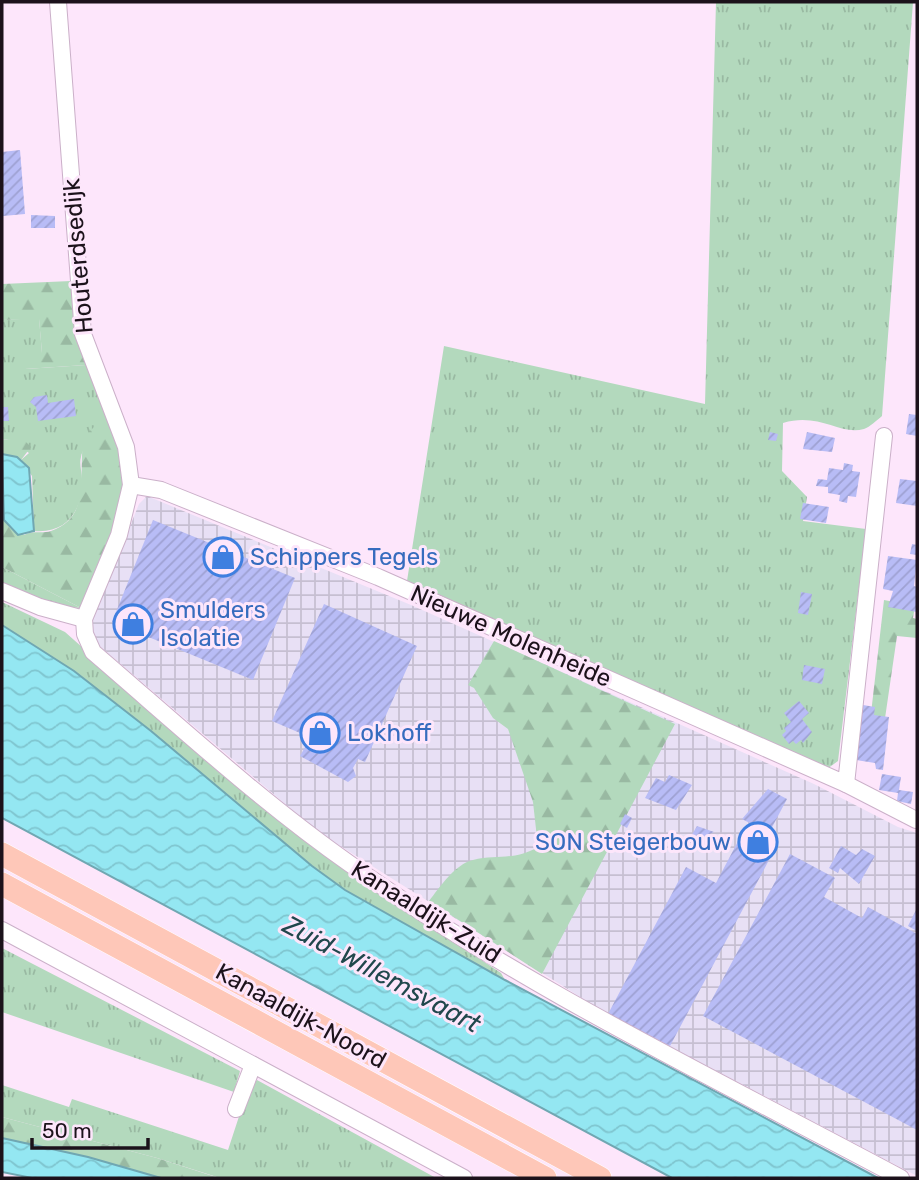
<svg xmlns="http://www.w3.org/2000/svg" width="919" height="1180" font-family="Rubik,sans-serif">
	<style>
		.industrial { fill: url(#industrial-grid) }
		.grass { fill: url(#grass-tufts) }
		.forest { fill: url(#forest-firs) }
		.water { fill: url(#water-waves); stroke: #70a7b2; stroke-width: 2 }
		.building { fill: url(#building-hatch) }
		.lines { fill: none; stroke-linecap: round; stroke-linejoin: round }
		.minor-casing { stroke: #cbb0c9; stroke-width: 18 }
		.highway-casing { stroke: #fff; stroke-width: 24 }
		.minor { stroke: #fff; stroke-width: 16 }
		.highway { stroke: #fec7b8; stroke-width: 23 }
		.labels { text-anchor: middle; stroke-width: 6; stroke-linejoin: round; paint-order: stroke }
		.street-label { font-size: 24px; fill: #1c121b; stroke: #fde6fb }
		.shop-label { font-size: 24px; fill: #366cbe; stroke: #fde6fb; text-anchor: start }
		.water-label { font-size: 26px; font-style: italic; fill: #20474c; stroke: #fde6fb }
	</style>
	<defs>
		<pattern id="industrial-grid" width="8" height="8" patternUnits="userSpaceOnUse" patternTransform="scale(1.75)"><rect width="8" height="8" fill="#e8e0f5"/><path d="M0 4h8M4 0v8" fill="none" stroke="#c6bfd1"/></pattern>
		<pattern id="grass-tufts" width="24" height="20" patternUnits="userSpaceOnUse" patternTransform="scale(1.75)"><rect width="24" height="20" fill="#b3d9bd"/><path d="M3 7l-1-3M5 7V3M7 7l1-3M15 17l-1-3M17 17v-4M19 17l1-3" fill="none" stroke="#99b9a2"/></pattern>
		<pattern id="forest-firs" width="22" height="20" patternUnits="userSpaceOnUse" patternTransform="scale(1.75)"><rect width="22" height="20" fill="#b3d9bd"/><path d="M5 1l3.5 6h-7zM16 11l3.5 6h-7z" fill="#99b9a2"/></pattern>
		<pattern id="water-waves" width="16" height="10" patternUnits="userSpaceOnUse" patternTransform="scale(1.75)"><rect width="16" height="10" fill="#94e7f2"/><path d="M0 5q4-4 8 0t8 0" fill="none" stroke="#7fc5cf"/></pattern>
		<pattern id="building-hatch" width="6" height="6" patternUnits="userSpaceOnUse" patternTransform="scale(1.75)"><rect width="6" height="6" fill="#b8bcf6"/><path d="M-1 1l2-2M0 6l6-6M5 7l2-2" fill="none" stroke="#9ea1d2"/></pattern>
	</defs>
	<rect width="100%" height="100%" fill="#fde6fb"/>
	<polygon class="industrial" points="147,496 411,605 814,784 898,827 917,833 917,1176 604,1012 318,832 96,643 91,622 139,504"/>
	<g class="grass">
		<path d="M 716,2 L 913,2 L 882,416 C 877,420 870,427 864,429 C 840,436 820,412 783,423 L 782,471 L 807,497 L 803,521 L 866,529 L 838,761 L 827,769 L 407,581 L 444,346 L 705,404 Z"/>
		<path d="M 39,318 L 42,353 L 25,369 L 86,365 L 111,418 C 103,428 83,444 81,457 C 79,464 82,472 82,479 C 83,510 67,534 34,531 L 32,476 L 21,460 L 29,453 L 9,439 L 2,440 L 2,320 Z"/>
		<polygon points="2,567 81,608 56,606 2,585"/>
		<polygon points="2,602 65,632 163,719 382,894 501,973 505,980 345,890 312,866 151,731 74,671 2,625"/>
		<polygon points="2,948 240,1071 234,1092 2,1012"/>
		<polygon points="257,1080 436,1178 220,1178 157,1158 2,1117 2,1085 69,1107 72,1099 228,1150 248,1089"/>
	</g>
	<g class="forest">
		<polygon points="71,281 79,338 86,365 25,369 24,352 42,353 39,319 2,320 2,284"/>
		<path d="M 111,418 C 115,431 121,446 122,459 C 129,512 100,561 81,608 L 2,567 L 2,502 L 4,515 L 24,535 C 33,530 42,534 51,531 C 93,517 77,471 84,437 L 100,421 Z"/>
		<polygon points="9,439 25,441 31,447 21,460 2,454 2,440"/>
		<polygon points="884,600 915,606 913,618 917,619 917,638 897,636 883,732 869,731"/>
		<path d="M 494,641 L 675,724 L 542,974 L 429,901 C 440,887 455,864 473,860 C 497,854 514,861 538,847 L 533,802 L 508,729 L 493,718 L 474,688 L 468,685 Z"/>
		<polygon points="2,1117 157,1158 219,1178 161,1178 88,1157 2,1138"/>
	</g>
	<g class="water">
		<polygon points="2,454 17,457 29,468 34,531 18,535 4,520"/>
		<polygon points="2,625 74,671 151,731 312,866 345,890 505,980 878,1178 672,1178 2,818"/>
		<polygon points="2,1138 88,1157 161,1178 32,1178 2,1172"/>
	</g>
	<g class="building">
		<polygon points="20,150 25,214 3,216 2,152"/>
		<polygon points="31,215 55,216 55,228 31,228"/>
		<polygon points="47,395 48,403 74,399 76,416 38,421 36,407 30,402 34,397"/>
		<polygon points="2,407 8,407 9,421 2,421"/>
		<polygon points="909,414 917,415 917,436 906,434"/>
		<polygon points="770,432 778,434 776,441 768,440"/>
		<polygon points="807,432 835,438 832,452 803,449"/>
		<polygon points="844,463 853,465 852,471 860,472 856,497 848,496 847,503 839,501 840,495 828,493 828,487 816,486 818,479 827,480 829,468 843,470"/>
		<polygon points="900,479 917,481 917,506 896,503"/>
		<polygon points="803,503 829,507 826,523 800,519"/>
		<polygon points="153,520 295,578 253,680 112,622"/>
		<polygon points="912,544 917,545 917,555 910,554"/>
		<polygon points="888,556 917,560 914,586 917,587 917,612 888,607 893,591 883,589"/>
		<polygon points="801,592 812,594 808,615 798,613"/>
		<polygon points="324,604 417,646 365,762 358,759 353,768 356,776 348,782 300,756 308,742 311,744 314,739 272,721"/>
		<polygon points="804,665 825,669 822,684 802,680"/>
		<polygon points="799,701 809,713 802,719 812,732 803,743 801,740 796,744 793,741 789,744 782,735 786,731 784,728 791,722 784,713"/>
		<polygon points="863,705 875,707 874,715 889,717 883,770 876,769 875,763 856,760"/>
		<polygon points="882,774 901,777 899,790 913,792 911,804 897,801 898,793 879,790"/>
		<polygon points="669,775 692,785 676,810 645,798 656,778 665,782"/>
		<polygon points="768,789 787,799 769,833 742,819"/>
		<polygon points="625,814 632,818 627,828 620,824"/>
		<polygon points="697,826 714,832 683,846 690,838"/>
		<polygon points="745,828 777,845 670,1046 608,1014 686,867 716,883"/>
		<polygon points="841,846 856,855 862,849 875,856 859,884 840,868 838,873 829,868"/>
		<polygon points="790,854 835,878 824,897 862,918 868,907 917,934 917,1130 703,1016"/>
		<polygon points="917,908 917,931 908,926"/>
	</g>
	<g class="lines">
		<g class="minor-casing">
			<g id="minor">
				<path d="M 58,2 L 83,334 L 126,447 L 131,485 L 119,535 L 84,619 L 85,634 L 93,652 C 177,724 259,800 350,864 C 522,986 716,1079 901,1178"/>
				<polyline points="131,485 161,490 378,577 846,784 884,436"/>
				<polyline points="2,591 40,607 84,619"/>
				<polyline points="846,784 916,820"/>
				<polyline points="2,930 464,1178"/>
				<polyline points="236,1109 253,1065"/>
			</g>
		</g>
		<g class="highway-casing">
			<g id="highway">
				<polyline points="2,854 600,1178"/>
				<polyline points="2,884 545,1178"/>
			</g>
		</g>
		<use href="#minor" class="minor"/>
		<use href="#highway" class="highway"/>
	</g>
	<defs>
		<g id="shop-ring" transform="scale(2.0125)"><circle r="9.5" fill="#fde6fb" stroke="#3f7fe0" stroke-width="1.5"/><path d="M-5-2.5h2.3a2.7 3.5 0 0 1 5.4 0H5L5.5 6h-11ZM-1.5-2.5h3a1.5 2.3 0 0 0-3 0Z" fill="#3f7fe0"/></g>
	</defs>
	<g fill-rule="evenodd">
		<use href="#shop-ring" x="223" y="557"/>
		<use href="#shop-ring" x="133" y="624"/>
		<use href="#shop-ring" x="320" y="733"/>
		<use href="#shop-ring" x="758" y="842"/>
	</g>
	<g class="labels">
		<g class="street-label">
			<text transform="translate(78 256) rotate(-95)" y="8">Houterdsedijk</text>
			<text transform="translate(511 636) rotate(24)" y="8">Nieuwe Molenheide</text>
			<text transform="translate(426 912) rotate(32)" y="8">Kanaaldijk-Zuid</text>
			<text transform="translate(301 1016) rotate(29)" y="8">Kanaaldijk-Noord</text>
		</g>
		<g class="shop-label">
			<text x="250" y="565">Schippers Tegels</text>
			<text x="160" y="618">Smulders<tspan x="160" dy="28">Isolatie</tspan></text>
			<text x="347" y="741">Lokhoff</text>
			<text x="731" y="850" text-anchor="end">SON Steigerbouw</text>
		</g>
		<g class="water-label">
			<text transform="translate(382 974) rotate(28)" y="9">Zuid-Willemsvaart</text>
		</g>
	</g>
	<rect width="919" height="1180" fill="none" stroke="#1c121b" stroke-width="7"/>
	<path d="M32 1138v10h116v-10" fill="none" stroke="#1c121b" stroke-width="3.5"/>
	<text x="42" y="1138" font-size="21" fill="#1c121b" stroke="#fde6fb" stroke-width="5" paint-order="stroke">50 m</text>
</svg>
